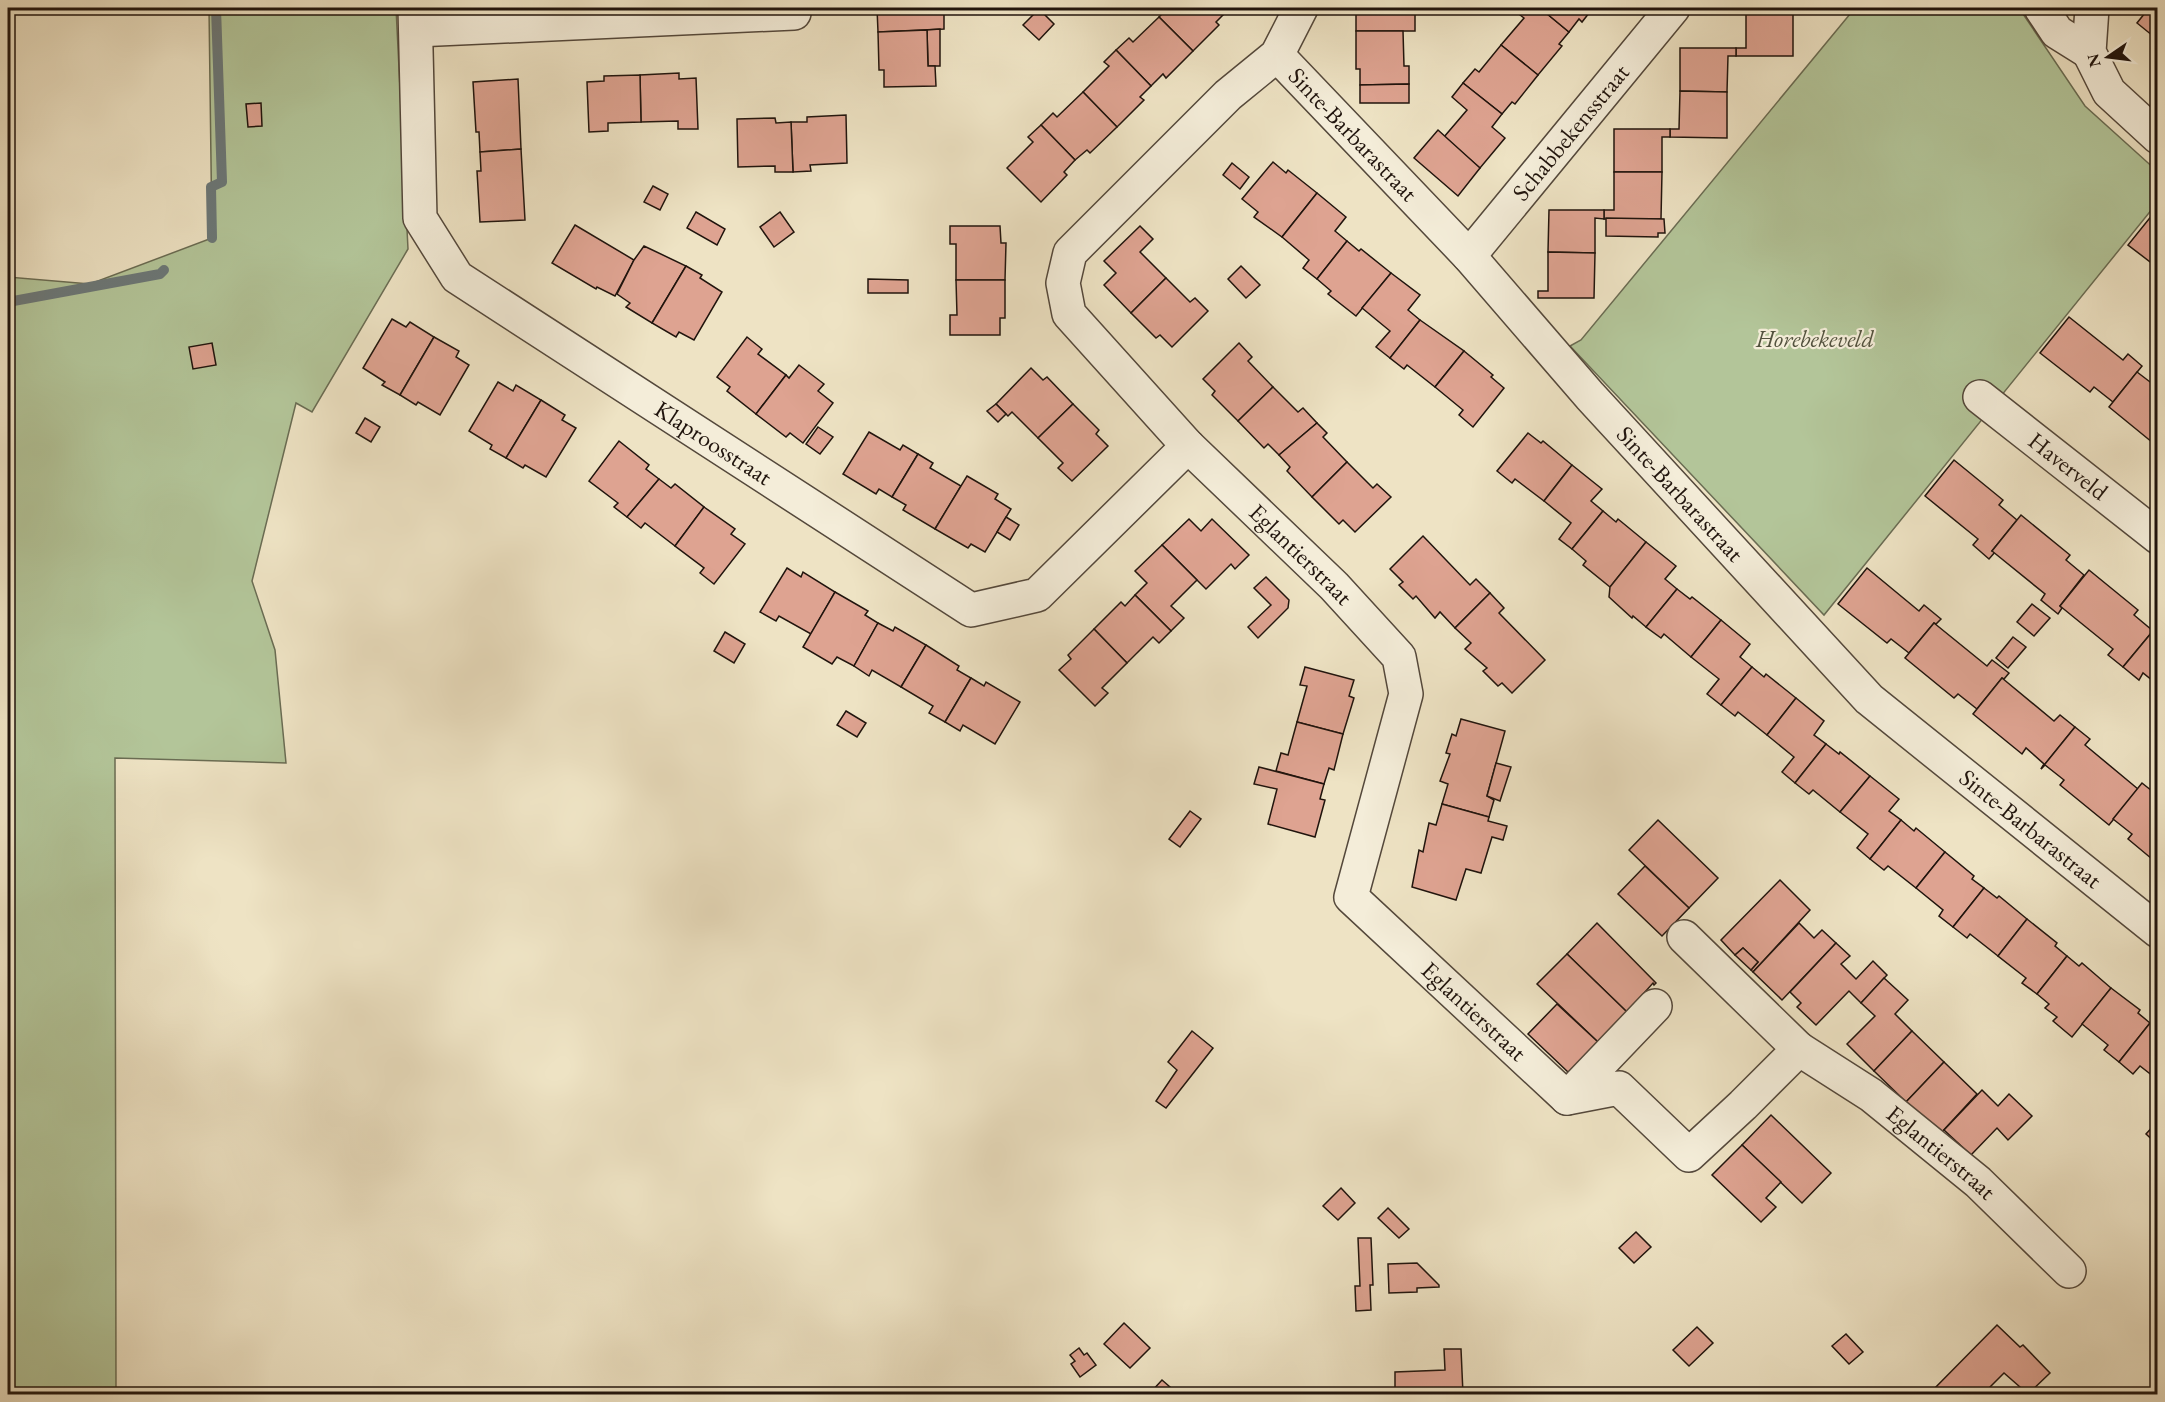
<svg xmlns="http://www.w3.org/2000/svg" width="2165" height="1402" font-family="'EB Garamond',serif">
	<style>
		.green { fill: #b3c599; stroke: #6a6c53; stroke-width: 1.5 }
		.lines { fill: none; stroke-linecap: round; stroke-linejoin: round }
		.stream { stroke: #6c7878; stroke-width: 10 }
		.building { fill: #dea391; stroke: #20140d; stroke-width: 1.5 }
		.street-casing { stroke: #54483b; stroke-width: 36 }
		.street { stroke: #f4edd9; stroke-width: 33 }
		.labels { text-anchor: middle; stroke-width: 4.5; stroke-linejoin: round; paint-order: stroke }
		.street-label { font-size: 24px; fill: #20140d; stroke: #f4edd9 }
		.park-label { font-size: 24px; font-style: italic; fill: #53523e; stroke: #f4edd9 }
	</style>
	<rect width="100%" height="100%" fill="#eee3c4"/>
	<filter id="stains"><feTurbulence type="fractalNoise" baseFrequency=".00333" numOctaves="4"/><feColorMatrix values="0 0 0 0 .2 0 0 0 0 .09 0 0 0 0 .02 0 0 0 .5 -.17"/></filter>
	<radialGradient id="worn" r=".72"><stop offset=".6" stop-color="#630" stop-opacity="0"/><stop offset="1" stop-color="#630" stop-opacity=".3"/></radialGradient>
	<g class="green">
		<polygon points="209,8 396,8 408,249 312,412 296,403 252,581 275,650 286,763 115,758 116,1394 8,1394 8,277 90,284 212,238"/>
		<polygon points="1855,8 2019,8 2085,106 2157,171 2157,203 1824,615 1570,346 1581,340"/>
	</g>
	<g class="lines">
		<g class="stream">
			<polyline points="212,238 211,187 222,182 216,8"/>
			<polyline points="8,302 160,274 164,270"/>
		</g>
	</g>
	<g class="building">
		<polygon points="877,8 944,8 944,29 878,32"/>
		<polygon points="1168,8 1226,8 1228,10 1216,22 1219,25 1193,51 1159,17"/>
		<rect x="1356" y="8" width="59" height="23"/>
		<polygon points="1526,8 1540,8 1569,32 1559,44 1562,46 1538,75 1501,45 1524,18 1520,15"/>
		<polygon points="1540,8 1593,8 1582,22 1579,19 1569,32"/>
		<rect x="1746" y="8" width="47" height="4"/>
		<polygon points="2149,8 2158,8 2158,40 2137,23"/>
		<polygon points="1039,9 1054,24 1039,40 1023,25"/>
		<polygon points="1746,12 1793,12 1793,56 1736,56 1736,48 1746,48"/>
		<polygon points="1159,17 1193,51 1166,78 1163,74 1151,86 1116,50 1129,38 1133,42"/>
		<polygon points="940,29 940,66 928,66 927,30"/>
		<polygon points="927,30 928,66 935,66 936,86 884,87 884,70 879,70 878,32"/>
		<polygon points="1356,31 1403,31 1404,66 1409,66 1409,84 1360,85 1360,69 1356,69"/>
		<polygon points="1501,45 1538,75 1515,104 1512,102 1502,114 1463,83 1475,69 1479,72"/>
		<polygon points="1680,48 1736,48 1736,56 1728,56 1727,92 1680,91"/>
		<polygon points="1116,50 1151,86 1140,97 1144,100 1117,127 1083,92 1109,66 1104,62"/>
		<polygon points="679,73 679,79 696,78 698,129 678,129 678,121 641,122 640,75"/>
		<polygon points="640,75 641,122 608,123 608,131 589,132 587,82 604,81 604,76"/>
		<polygon points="518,79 521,149 480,152 479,132 476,132 473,82"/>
		<polygon points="1463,83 1502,114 1492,127 1505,138 1480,168 1444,137 1467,110 1452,97"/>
		<polygon points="1409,84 1409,103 1360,103 1360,85"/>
		<polygon points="1680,91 1727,92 1727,138 1670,137 1670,129 1679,129"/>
		<polygon points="1083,92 1117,127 1090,153 1087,150 1075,160 1041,125 1053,113 1057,117"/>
		<polygon points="261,103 262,126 248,127 246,104"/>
		<polygon points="846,115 847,163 810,165 811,171 793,172 791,122 807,122 807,117"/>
		<polygon points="775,118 776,123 791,122 793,172 775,172 775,166 738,167 737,119"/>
		<polygon points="1041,125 1075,160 1064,172 1067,175 1041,202 1007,168 1033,142 1028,137"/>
		<polygon points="1614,129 1670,129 1670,137 1662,137 1662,172 1614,172"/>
		<polygon points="1438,130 1480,168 1458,196 1414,158"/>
		<polygon points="521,149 525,220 480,222 477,171 481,171 480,152"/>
		<polygon points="1273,162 1286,173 1288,170 1317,193 1282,237 1254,217 1258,212 1242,199"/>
		<polygon points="1232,163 1249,177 1240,189 1223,175"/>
		<polygon points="1614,172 1662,172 1661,219 1604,219 1604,210 1614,210"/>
		<polygon points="653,186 668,194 660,210 644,202"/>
		<polygon points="1317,193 1346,217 1335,231 1347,241 1317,279 1303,268 1309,260 1282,237"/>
		<polygon points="2157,209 2158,209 2158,268 2128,245"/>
		<polygon points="1549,210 1604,210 1604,219 1595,218 1595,253 1548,252"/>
		<polygon points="696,212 725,229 717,245 687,228"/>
		<polygon points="780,212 794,232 774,247 760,227"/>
		<polygon points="1606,218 1664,219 1665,233 1658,233 1658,237 1606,236"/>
		<polygon points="575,225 634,260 615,296 597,287 596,289 552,263"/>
		<polygon points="950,226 1000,226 1001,243 1006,243 1005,280 956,280 956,244 950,244"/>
		<polygon points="1140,226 1153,239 1140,252 1166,278 1131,313 1104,285 1116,273 1104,261"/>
		<polygon points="1347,241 1359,251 1361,249 1391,273 1356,316 1328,294 1331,291 1317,279"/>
		<polygon points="644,246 686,266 652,323 626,307 630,303 617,294 634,260"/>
		<polygon points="1548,252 1595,253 1594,298 1538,298 1538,291 1548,291"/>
		<polygon points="686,266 702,275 700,278 722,292 694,340 679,332 676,337 652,323"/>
		<polygon points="1241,266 1260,285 1246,298 1228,279"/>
		<polygon points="1391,273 1420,295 1408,310 1420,320 1390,358 1376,347 1390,331 1362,308"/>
		<polygon points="1166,278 1190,302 1195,298 1208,311 1172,347 1160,335 1156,338 1131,313"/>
		<polygon points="868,279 908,280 908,293 868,293"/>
		<polygon points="956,280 1005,280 1005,318 1000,318 1000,335 950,335 950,315 957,315"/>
		<polygon points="2069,317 2123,360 2128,354 2142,366 2113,402 2094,387 2090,392 2040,353"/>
		<polygon points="392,319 406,327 410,322 434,337 400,395 382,385 385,382 363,368"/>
		<polygon points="1420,320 1464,351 1435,387 1407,365 1404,369 1390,358"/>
		<polygon points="434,337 459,351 456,357 469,365 440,415 418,402 416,405 400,395"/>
		<polygon points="747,337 762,349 758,354 786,375 756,414 727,391 730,387 717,377"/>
		<polygon points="212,343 216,365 193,369 189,347"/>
		<polygon points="1239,343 1252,357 1248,361 1273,387 1238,421 1212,395 1215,391 1203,379"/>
		<polygon points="1464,351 1493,375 1491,377 1504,388 1473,427 1459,415 1463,410 1435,387"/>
		<polygon points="799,365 824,384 818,391 833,403 803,443 790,433 786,437 756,414 786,375 789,378"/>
		<polygon points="1031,368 1043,380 1047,377 1073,404 1038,438 1012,412 1008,416 996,404"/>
		<polygon points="2137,372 2158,388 2158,447 2109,407"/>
		<polygon points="498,382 513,391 516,385 541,400 506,458 490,449 492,445 469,431"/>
		<polygon points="1273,387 1298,412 1303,408 1317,423 1279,455 1268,444 1264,448 1238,421"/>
		<polygon points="541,400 565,415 562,420 576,428 546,477 525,465 523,468 506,458"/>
		<polygon points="996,404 1006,414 998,422 987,411"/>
		<polygon points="1073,404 1099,430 1096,434 1108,446 1072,481 1058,468 1063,463 1038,438"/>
		<polygon points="365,418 380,427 371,442 356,433"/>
		<polygon points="1317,423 1327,433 1323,437 1347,462 1312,497 1287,471 1290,467 1279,455"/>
		<polygon points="818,427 833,437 820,454 806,444"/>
		<polygon points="869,432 900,450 903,445 918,454 892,497 879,489 876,494 843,474"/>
		<polygon points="1528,433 1541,443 1543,441 1572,465 1544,501 1515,479 1512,483 1497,471"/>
		<polygon points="619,441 649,465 646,469 659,479 627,517 614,507 618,503 589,481"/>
		<polygon points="918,454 933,463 930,468 961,486 935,529 903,510 906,505 892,497"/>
		<polygon points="1954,460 2003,500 1999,505 2017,520 1992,551 1995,552 1989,559 1973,545 1978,539 1925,496"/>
		<polygon points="1347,462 1373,488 1377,484 1391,497 1355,532 1343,520 1339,524 1312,497"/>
		<polygon points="1572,465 1602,489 1591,501 1603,511 1572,549 1559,539 1571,523 1544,501"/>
		<polygon points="967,476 998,494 995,499 1011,509 985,552 971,544 968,548 935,529"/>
		<polygon points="659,479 671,488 675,484 704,507 675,546 645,523 641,528 627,517"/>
		<polygon points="704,507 735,529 731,534 745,544 714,584 700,573 704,568 675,546"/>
		<polygon points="1603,511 1616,522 1618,519 1646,542 1610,587 1583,565 1586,561 1572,549"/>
		<polygon points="2021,515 2070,555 2066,560 2084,575 2060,606 2062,608 2058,614 2041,600 2045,594 1992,551"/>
		<polygon points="1006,517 1019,525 1010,540 997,532"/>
		<polygon points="1189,519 1201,531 1212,519 1249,555 1235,569 1231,564 1206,589 1162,545"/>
		<polygon points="1423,536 1470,585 1476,579 1490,593 1455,628 1440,612 1435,618 1416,596 1413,599 1399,585 1403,582 1390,569"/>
		<polygon points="1646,542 1676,566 1665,579 1677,589 1646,627 1633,616 1632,618 1609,597 1610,587"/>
		<polygon points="1162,545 1197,580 1171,606 1184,618 1171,631 1135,595 1147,583 1135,571"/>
		<polygon points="787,568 801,577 803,572 835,592 811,634 779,616 776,621 760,612"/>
		<polygon points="1867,568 1919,611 1924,605 1941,619 1936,624 1934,623 1909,653 1891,639 1887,643 1838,604"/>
		<polygon points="2089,570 2138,610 2134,615 2152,630 2157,626 2123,667 2108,655 2113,649 2060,606"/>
		<polygon points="1266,577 1289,600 1288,608 1258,638 1248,627 1271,605 1254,588"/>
		<polygon points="1677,589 1690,599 1692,597 1721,620 1691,657 1664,634 1661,638 1646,627"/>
		<polygon points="835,592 868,611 865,615 878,623 854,666 837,657 832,664 803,647"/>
		<polygon points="1490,593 1504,608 1499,613 1545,660 1512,693 1502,683 1498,686 1483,671 1487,668 1465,649 1471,643 1455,628"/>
		<polygon points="1135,595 1171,631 1159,643 1153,637 1127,663 1094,629 1121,602 1125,606"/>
		<polygon points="2032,604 2050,618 2034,636 2017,622"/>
		<polygon points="1721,620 1750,644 1740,657 1752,667 1721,705 1707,694 1719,679 1691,657"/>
		<polygon points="878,623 893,631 895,627 926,645 901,687 872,670 869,676 854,666"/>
		<polygon points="1934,623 1987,666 1992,660 2009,673 2004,679 2002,678 1977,709 1958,694 1954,698 1905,658"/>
		<polygon points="2157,626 2154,631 2158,634 2158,685 2143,673 2139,680 2123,667"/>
		<polygon points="1094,629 1127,663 1102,688 1108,693 1095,706 1059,670 1071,659 1068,655"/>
		<polygon points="725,632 745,644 734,663 714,651"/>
		<polygon points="2013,637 2026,647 2008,668 1996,658"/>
		<polygon points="926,645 959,666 957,670 971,678 945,722 929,713 933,706 901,687"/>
		<polygon points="1305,667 1354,680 1349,696 1354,698 1343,734 1297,722 1307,686 1300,685"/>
		<polygon points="1752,667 1764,677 1766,674 1796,698 1767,735 1738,712 1735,716 1721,705"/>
		<polygon points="971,678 984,686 986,682 1020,702 995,744 963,725 960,731 945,722"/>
		<polygon points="2002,678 2054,721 2060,715 2075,727 2041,769 2044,764 2026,748 2022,754 1973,714"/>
		<polygon points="1796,698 1824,721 1814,735 1826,744 1795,783 1782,772 1794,757 1767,735"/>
		<polygon points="846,711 866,723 857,737 837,725"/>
		<polygon points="1461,719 1505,731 1487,796 1494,800 1489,817 1442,804 1448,784 1440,781 1450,754 1446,753 1452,734 1456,736"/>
		<polygon points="1297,722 1343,734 1334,770 1329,768 1324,784 1276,771 1281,753 1288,755"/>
		<polygon points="2075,727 2090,739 2085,745 2138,789 2109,825 2060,785 2064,780 2045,765 2041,769"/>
		<polygon points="1826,744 1839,754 1840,752 1870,776 1840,812 1813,790 1809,794 1795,783"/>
		<polygon points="1496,763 1511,767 1500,801 1487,796"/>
		<polygon points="1259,767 1324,784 1320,799 1325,800 1315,837 1268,824 1277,789 1254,784"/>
		<polygon points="1870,776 1899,799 1889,811 1901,820 1870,859 1857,848 1868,834 1840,812"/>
		<polygon points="2142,783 2157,795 2152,801 2158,805 2158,864 2128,839 2132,834 2113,819"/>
		<polygon points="1442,804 1489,817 1488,821 1507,826 1503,840 1492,837 1481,873 1466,869 1456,900 1412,887 1419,850 1423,852 1429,823 1436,825"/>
		<polygon points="1190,811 1201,819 1180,847 1169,839"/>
		<polygon points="1658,820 1718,878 1689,908 1629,850"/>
		<polygon points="1901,820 1914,831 1916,828 1945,852 1916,888 1888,866 1884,870 1870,859"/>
		<polygon points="1945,852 1974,876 1972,879 1984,888 1953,927 1939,916 1943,910 1916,888"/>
		<polygon points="1645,866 1689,908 1662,936 1618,894"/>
		<polygon points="1780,880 1810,910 1753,972 1751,970 1758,962 1743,948 1735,955 1721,940"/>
		<polygon points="1984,888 1997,898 1999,896 2027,919 1998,956 1970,934 1967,938 1953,927"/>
		<polygon points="2027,919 2057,943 2055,946 2067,956 2037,994 2022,983 2026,978 1998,956"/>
		<polygon points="1597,923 1656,983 1654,985 1653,983 1627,1012 1567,954"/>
		<polygon points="1799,923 1814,938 1822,930 1836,943 1782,1000 1753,972"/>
		<polygon points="1836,943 1850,956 1841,964 1856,979 1873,961 1887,975 1861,1003 1849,991 1816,1025 1797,1007 1801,1003 1790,992"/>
		<polygon points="1743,948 1758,962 1751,970 1735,955"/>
		<polygon points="1567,954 1627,1012 1598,1042 1537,984"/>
		<polygon points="2067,956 2079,966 2082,963 2111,988 2072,1037 2053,1021 2057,1017 2045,1008 2049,1004 2037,994"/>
		<polygon points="1884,978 1908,1000 1895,1014 1912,1031 1874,1071 1847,1044 1875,1016 1861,1003"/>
		<polygon points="2111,988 2140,1010 2138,1013 2150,1023 2119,1062 2104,1050 2108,1045 2082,1024"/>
		<polygon points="1557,1004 1598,1042 1569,1073 1528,1034"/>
		<polygon points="2150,1023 2158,1029 2158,1080 2140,1066 2133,1074 2119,1062"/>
		<polygon points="1192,1031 1213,1048 1166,1108 1156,1101 1177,1070 1168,1062"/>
		<polygon points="1912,1031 1944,1062 1906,1102 1874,1071"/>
		<polygon points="1944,1062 1977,1094 1940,1134 1906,1102"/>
		<polygon points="1982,1090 1998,1106 2009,1094 2032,1116 2008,1140 1997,1128 1971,1155 1944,1130"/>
		<polygon points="1771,1115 1831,1173 1802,1203 1742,1145"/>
		<polygon points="2158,1121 2158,1145 2146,1134"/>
		<polygon points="1742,1145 1781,1182 1766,1198 1776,1207 1761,1222 1712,1175"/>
		<polygon points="1341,1188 1355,1203 1338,1220 1323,1206"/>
		<polygon points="1388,1208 1409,1229 1399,1238 1378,1218"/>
		<polygon points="1636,1232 1651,1247 1634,1263 1619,1248"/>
		<polygon points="1358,1238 1371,1238 1373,1285 1370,1285 1371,1310 1356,1311 1355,1286 1360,1286"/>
		<polygon points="1417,1263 1439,1285 1439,1287 1417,1288 1417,1292 1389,1293 1388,1264"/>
		<polygon points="1124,1323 1150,1348 1130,1368 1104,1344"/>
		<polygon points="1997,1325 2020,1347 2023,1345 2050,1373 2028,1394 2004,1373 1983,1394 1929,1394"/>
		<polygon points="1697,1327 1713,1343 1689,1366 1673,1350"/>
		<polygon points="1846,1334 1863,1352 1849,1364 1832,1346"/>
		<polygon points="1079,1348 1084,1355 1087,1353 1096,1365 1080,1377 1071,1364 1075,1361 1070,1355"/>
		<polygon points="1444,1349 1461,1349 1463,1394 1395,1394 1395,1372 1445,1370"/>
		<polygon points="1162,1380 1178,1394 1150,1393"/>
	</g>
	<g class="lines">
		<g class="street-casing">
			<g id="street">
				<path id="s1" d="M 415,8 L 420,218 L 457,277 L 971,610 L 1037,595 L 1188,446"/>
				<path id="s2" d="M 1301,8 L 1277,55 L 1228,95 L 1070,253 L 1063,283 L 1069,314 L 1188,446 L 1334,586 L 1399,657 L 1406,694 L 1351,897 L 1567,1098 L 1619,1088 L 1689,1155 L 1743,1105 L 1799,1049 L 1684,937"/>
				<polyline points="2041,8 2057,32 2089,52"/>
				<polyline points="2092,8 2089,52 2109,92 2158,137"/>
				<polyline points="416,30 794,13"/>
				<path id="s3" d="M 1277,55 L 1469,256 L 1590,396 L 1869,699 L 2158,931"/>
				<path id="s4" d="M 1469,256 L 1673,8"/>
				<path id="s5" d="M 1980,397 L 2158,537"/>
				<path id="s6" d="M 1799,1049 L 1871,1095 L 1978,1182 L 2069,1271"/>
				<polyline points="1567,1098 1655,1006"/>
			</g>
		</g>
		<use href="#street" class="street"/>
	</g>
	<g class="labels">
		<g class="street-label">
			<text dy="8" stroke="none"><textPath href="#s4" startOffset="160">Schabbekensstraat</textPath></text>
			<text dy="8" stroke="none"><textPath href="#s3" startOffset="110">Sinte-Barbarastraat</textPath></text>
			<text dy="8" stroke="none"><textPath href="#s1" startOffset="585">Klaproosstraat</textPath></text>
			<text dy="8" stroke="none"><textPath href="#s5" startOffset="112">Haverveld</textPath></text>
			<text dy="8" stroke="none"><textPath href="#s3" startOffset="596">Sinte-Barbarastraat</textPath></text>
			<text dy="8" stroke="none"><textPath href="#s2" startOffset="736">Eglantierstraat</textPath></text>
			<text dy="8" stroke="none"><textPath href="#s3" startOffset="1082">Sinte-Barbarastraat</textPath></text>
			<text dy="8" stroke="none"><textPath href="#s2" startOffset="1294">Eglantierstraat</textPath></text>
			<text dy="8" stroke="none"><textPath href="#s6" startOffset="176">Eglantierstraat</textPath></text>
		</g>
		<g class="park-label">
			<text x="1815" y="347">Horebekeveld</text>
		</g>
	</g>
	<rect width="2165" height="1402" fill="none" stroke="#eee3c4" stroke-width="30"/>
	<rect x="9" y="9" width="2147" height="1384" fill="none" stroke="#20140d" stroke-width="3"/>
	<rect x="15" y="15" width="2135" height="1372" fill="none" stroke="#20140d" stroke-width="1.5"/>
	<g transform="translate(2108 57) rotate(256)" stroke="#f4edd9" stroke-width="4.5" paint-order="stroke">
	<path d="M0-4.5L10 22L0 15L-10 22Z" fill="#20140d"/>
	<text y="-9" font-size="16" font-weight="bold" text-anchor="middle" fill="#20140d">N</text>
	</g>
	<rect width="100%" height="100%" filter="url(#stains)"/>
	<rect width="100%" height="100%" fill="url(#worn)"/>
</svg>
